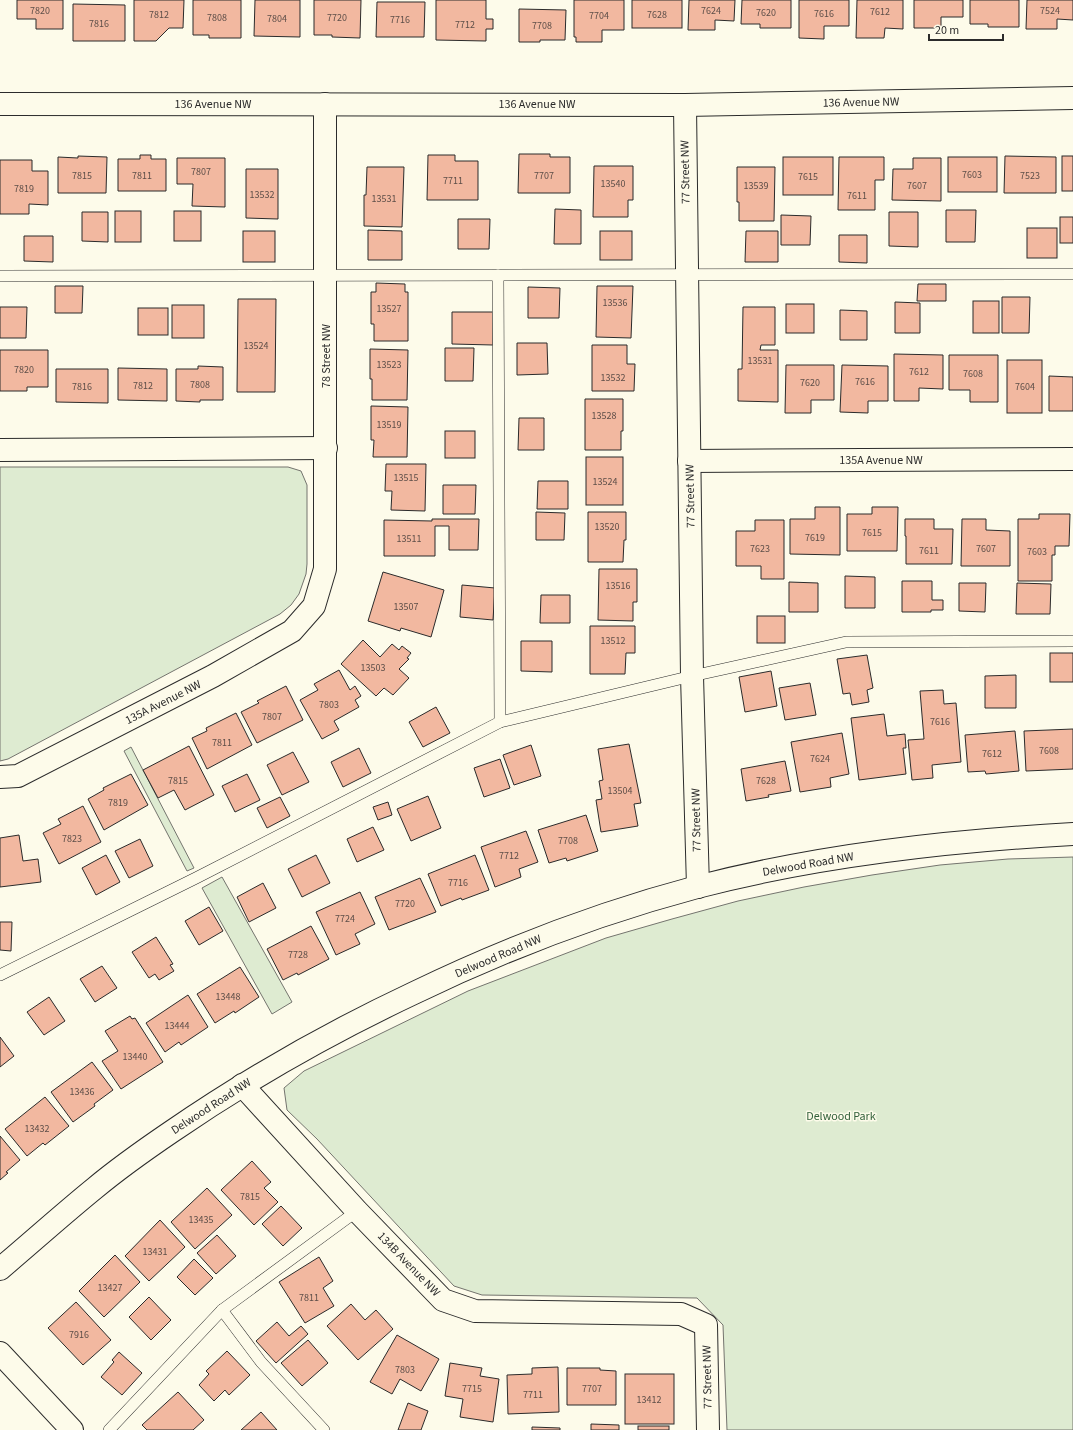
<svg xmlns="http://www.w3.org/2000/svg" width="1073" height="1430" font-family="'Source Sans 3',sans-serif">
	<style>
		.green { fill: #deebd1; stroke: #74746e }
		.building { fill: #f2b8a0; stroke: #2b2b2b }
		.lines { fill: none; stroke-linecap: round; stroke-linejoin: round }
		.lane-casing { stroke: #2b2b2b; stroke-width: 12 }
		.street-casing { stroke: #2b2b2b; stroke-width: 24 }
		.secondary-casing { stroke: #2b2b2b; stroke-width: 24 }
		.lane { stroke: #fdfbea; stroke-width: 11 }
		.street { stroke: #fdfbea; stroke-width: 22 }
		.secondary { stroke: #fdfbea; stroke-width: 22 }
		.labels { text-anchor: middle; stroke-width: 3; stroke-linejoin: round; paint-order: stroke }
		.number-label { font-size: 10px; fill: #5d4e48 }
		.street-label { font-size: 12px; fill: #2b2b2b; stroke: #fdfbea }
		.park-label { font-size: 12px; fill: #34623c; stroke: #fdfbea }
	</style>
	<rect width="100%" height="100%" fill="#fdfbea"/>
	<g class="green">
		<polygon points="0,467 288,467 301,471 307,485 307,564 306,574 299,594 291,605 280,614 8,759 0,761"/>
		<polygon points="131,747 194,868 187,871 124,751"/>
		<polygon points="1073,857 1073,1430 727,1430 723,1325 697,1298 482,1295 454,1286 317,1139 287,1110 284,1088 304,1071 468,991 606,938 672,919 738,901 804,887 872,875 940,865 1008,859"/>
		<polygon points="222,877 292,1002 272,1014 202,888"/>
	</g>
	<g class="building">
		<polygon points="17,0 63,0 63,29 36,29 36,19 17,19"/>
		<polygon points="134,0 184,0 183,28 169,28 156,41 134,41"/>
		<polygon points="193,0 241,0 241,38 209,38 209,35 193,35"/>
		<polygon points="255,0 300,0 300,37 254,36"/>
		<polygon points="314,0 361,0 360,38 332,37 332,35 314,35"/>
		<polygon points="436,0 486,0 486,19 493,19 493,29 486,29 486,41 436,40"/>
		<polygon points="574,0 624,0 624,30 602,30 602,42 576,42 576,37 574,37"/>
		<rect x="632" y="0" width="50" height="28"/>
		<polygon points="689,0 735,0 734,21 715,20 715,30 688,30"/>
		<polygon points="742,0 791,0 791,28 760,28 760,24 741,24"/>
		<polygon points="799,0 849,0 849,26 824,26 824,39 799,38"/>
		<polygon points="857,0 903,0 903,29 885,28 884,38 856,38"/>
		<polygon points="914,0 963,0 963,17 941,17 941,28 914,28"/>
		<polygon points="970,0 1019,0 1019,27 988,27 988,24 970,24"/>
		<polygon points="1027,0 1073,0 1073,20 1057,19 1057,29 1026,29"/>
		<polygon points="377,2 425,2 424,37 376,37"/>
		<polygon points="73,4 125,5 125,41 73,41"/>
		<polygon points="519,9 566,10 565,40 540,40 540,42 519,42"/>
		<polygon points="519,154 550,154 550,157 570,157 570,193 518,193"/>
		<polygon points="140,155 151,155 151,159 166,159 166,191 118,191 118,159 140,159"/>
		<polygon points="428,155 455,155 455,161 478,161 478,200 427,200"/>
		<polygon points="78,156 107,157 106,193 58,193 58,157 78,158"/>
		<polygon points="1005,156 1056,157 1056,193 1004,193"/>
		<rect x="1062" y="156" width="11" height="35"/>
		<rect x="783" y="157" width="50" height="38"/>
		<polygon points="839,157 884,157 884,180 875,180 875,210 838,210"/>
		<rect x="948" y="157" width="49" height="35"/>
		<polygon points="177,158 225,158 225,207 192,206 193,184 177,184"/>
		<polygon points="913,158 941,158 941,201 892,200 893,169 913,169"/>
		<polygon points="0,160 32,160 32,171 48,171 48,205 29,204 29,214 0,214"/>
		<polygon points="594,166 633,166 633,200 628,200 628,217 593,217"/>
		<polygon points="367,167 404,167 402,227 364,226 364,195 366,195"/>
		<polygon points="737,167 775,167 774,221 739,221 739,202 737,202"/>
		<polygon points="246,169 278,169 278,219 246,218"/>
		<polygon points="555,209 581,210 581,244 554,244"/>
		<polygon points="946,210 976,210 975,242 946,242"/>
		<rect x="115" y="211" width="26" height="31"/>
		<rect x="174" y="211" width="27" height="30"/>
		<polygon points="82,212 108,212 108,242 82,241"/>
		<polygon points="889,212 918,212 918,247 889,246"/>
		<polygon points="781,215 811,216 810,245 781,245"/>
		<rect x="1060" y="217" width="13" height="26"/>
		<polygon points="458,219 490,219 489,249 458,249"/>
		<rect x="1027" y="228" width="30" height="30"/>
		<polygon points="368,230 402,231 402,260 368,260"/>
		<rect x="243" y="231" width="32" height="31"/>
		<rect x="600" y="231" width="32" height="29"/>
		<polygon points="746,231 778,231 778,262 745,262"/>
		<polygon points="839,235 867,235 867,263 839,262"/>
		<polygon points="24,236 53,236 53,262 24,261"/>
		<polygon points="376,283 405,284 405,292 408,292 408,341 374,341 374,324 371,324 371,292 376,292"/>
		<polygon points="918,284 946,284 946,301 917,301"/>
		<polygon points="55,286 83,286 82,313 55,313"/>
		<polygon points="597,286 633,286 631,338 596,337"/>
		<polygon points="528,287 560,288 559,318 528,318"/>
		<polygon points="1002,297 1030,297 1029,333 1002,333"/>
		<polygon points="238,299 276,299 275,392 237,392"/>
		<rect x="973" y="301" width="26" height="32"/>
		<polygon points="895,302 920,303 920,333 895,333"/>
		<rect x="786" y="304" width="28" height="29"/>
		<rect x="172" y="305" width="32" height="33"/>
		<polygon points="0,307 27,307 26,338 0,338"/>
		<polygon points="743,307 775,307 775,345 761,345 760,350 778,350 778,402 738,401 738,369 742,369"/>
		<rect x="138" y="308" width="30" height="27"/>
		<polygon points="840,310 867,311 867,340 840,340"/>
		<polygon points="452,312 493,312 493,345 452,344"/>
		<polygon points="517,343 547,343 548,374 517,375"/>
		<polygon points="592,345 627,345 627,364 635,364 634,391 592,391"/>
		<polygon points="445,348 474,348 473,381 445,381"/>
		<polygon points="370,349 408,350 407,400 372,400 372,379 370,379"/>
		<polygon points="0,350 48,350 48,387 27,387 27,391 0,391"/>
		<polygon points="894,354 943,355 943,389 919,388 919,401 894,401"/>
		<polygon points="949,355 998,355 998,402 970,402 970,390 949,390"/>
		<rect x="1007" y="360" width="35" height="53"/>
		<polygon points="786,365 834,365 834,400 811,400 811,413 785,413"/>
		<polygon points="842,365 888,366 888,401 868,401 868,413 840,412"/>
		<polygon points="198,366 223,367 223,400 200,400 200,402 176,401 176,369 198,369"/>
		<polygon points="118,368 167,369 167,401 118,400"/>
		<polygon points="56,369 108,369 108,403 56,402"/>
		<polygon points="1049,376 1073,377 1073,411 1049,411"/>
		<polygon points="585,399 623,399 623,431 621,431 621,450 585,450"/>
		<polygon points="371,406 408,407 407,457 373,457 374,440 371,440"/>
		<polygon points="519,418 544,418 544,450 518,450"/>
		<rect x="445" y="431" width="30" height="27"/>
		<rect x="586" y="457" width="37" height="48"/>
		<polygon points="386,464 426,464 425,511 391,510 392,491 385,491"/>
		<polygon points="538,481 568,481 568,509 537,509"/>
		<polygon points="443,485 476,485 475,514 443,514"/>
		<polygon points="815,507 840,507 840,555 790,554 790,519 815,519"/>
		<polygon points="872,507 898,507 897,551 847,551 847,514 872,514"/>
		<polygon points="536,512 565,513 564,540 536,540"/>
		<polygon points="588,512 626,512 626,540 624,540 623,562 588,562"/>
		<polygon points="1039,514 1070,514 1069,546 1055,546 1055,555 1052,555 1052,581 1018,581 1018,519 1039,519"/>
		<polygon points="432,519 479,519 478,550 449,550 449,526 435,526 435,556 384,556 384,520 432,521"/>
		<polygon points="905,519 934,519 934,529 953,529 952,564 906,564 906,536 905,536"/>
		<polygon points="962,519 986,519 986,530 1010,531 1010,566 961,566"/>
		<polygon points="755,520 784,520 784,579 761,579 761,566 736,566 736,531 755,531"/>
		<polygon points="599,569 637,569 637,602 633,602 633,621 598,620"/>
		<polygon points="383,572 444,590 431,637 401,628 400,631 368,621"/>
		<polygon points="845,576 875,577 875,608 845,608"/>
		<polygon points="902,581 932,581 932,600 943,600 943,610 931,610 931,612 902,612"/>
		<polygon points="789,582 818,583 818,612 789,612"/>
		<polygon points="959,583 986,583 985,612 959,611"/>
		<polygon points="1017,583 1051,584 1050,614 1016,614"/>
		<polygon points="462,585 495,588 493,620 460,617"/>
		<polygon points="541,595 570,595 570,623 540,623"/>
		<rect x="757" y="616" width="28" height="27"/>
		<polygon points="590,626 635,626 635,653 626,653 625,674 590,674"/>
		<polygon points="363,640 380,657 392,644 399,650 402,646 411,653 407,658 409,659 399,669 409,678 393,695 384,688 376,696 341,664"/>
		<polygon points="521,641 552,641 552,672 521,671"/>
		<rect x="1050" y="653" width="23" height="29"/>
		<polygon points="867,655 873,688 867,690 869,702 852,705 850,693 843,694 837,659"/>
		<polygon points="339,670 350,690 355,686 361,696 355,700 359,707 334,721 339,730 322,739 300,700 318,690 314,684"/>
		<polygon points="771,671 777,706 745,712 739,677"/>
		<polygon points="1016,675 1016,708 985,708 985,676"/>
		<polygon points="810,683 816,715 785,720 779,688"/>
		<polygon points="286,686 303,720 257,743 241,712 259,703 257,701"/>
		<polygon points="943,690 944,704 956,703 961,762 932,765 933,778 912,780 908,740 924,739 920,691"/>
		<polygon points="436,707 450,733 423,747 409,722"/>
		<polygon points="236,713 252,745 207,769 192,738 207,731 206,728"/>
		<polygon points="884,714 887,736 905,734 906,748 903,748 906,774 859,780 851,718"/>
		<polygon points="1073,729 1073,769 1026,771 1024,731"/>
		<polygon points="1015,731 1019,771 986,774 985,771 968,772 965,735"/>
		<polygon points="842,733 849,774 830,778 831,787 800,792 791,742"/>
		<polygon points="629,744 641,803 634,804 638,826 601,832 596,800 602,799 599,781 603,780 598,749"/>
		<polygon points="531,745 541,776 514,785 503,755"/>
		<polygon points="189,746 214,795 185,810 174,790 158,798 143,770"/>
		<polygon points="359,748 371,773 343,787 331,762"/>
		<polygon points="293,752 309,782 282,795 267,765"/>
		<polygon points="500,759 510,788 484,797 474,768"/>
		<polygon points="785,761 791,791 768,795 769,797 746,801 741,769"/>
		<polygon points="131,774 148,805 104,830 88,799 104,790 103,788"/>
		<polygon points="247,774 260,800 235,812 222,786"/>
		<polygon points="428,796 441,828 411,841 397,809"/>
		<polygon points="280,797 290,816 267,828 257,808"/>
		<polygon points="388,802 392,815 378,820 373,807"/>
		<polygon points="83,806 101,842 59,864 43,833 61,824 58,819"/>
		<polygon points="586,815 598,851 567,861 566,858 549,863 538,830"/>
		<polygon points="373,827 384,850 357,862 347,839"/>
		<polygon points="526,831 538,862 519,869 521,877 495,887 481,847"/>
		<polygon points="19,835 23,861 38,859 41,882 0,887 0,838"/>
		<polygon points="140,839 153,866 129,878 115,851"/>
		<polygon points="106,855 120,882 96,895 82,868"/>
		<polygon points="316,855 330,883 302,897 288,869"/>
		<polygon points="475,855 489,890 462,900 461,898 441,906 428,874"/>
		<polygon points="420,878 436,912 389,930 375,897"/>
		<polygon points="263,883 276,908 249,922 237,897"/>
		<polygon points="360,892 375,924 355,934 360,944 336,955 316,912"/>
		<polygon points="209,907 223,931 199,945 185,921"/>
		<polygon points="0,922 12,922 11,951 0,950"/>
		<polygon points="311,926 329,959 298,975 297,973 283,980 267,949"/>
		<polygon points="156,937 173,964 170,965 174,971 159,980 155,974 149,978 132,952"/>
		<polygon points="102,966 117,988 95,1002 80,979"/>
		<polygon points="240,967 259,997 235,1013 234,1011 215,1023 197,994"/>
		<polygon points="188,995 208,1027 181,1045 179,1042 165,1052 146,1023"/>
		<polygon points="49,997 65,1021 44,1035 27,1012"/>
		<polygon points="130,1016 132,1019 135,1018 163,1062 121,1089 102,1061 118,1051 105,1031"/>
		<polygon points="0,1037 14,1056 0,1067"/>
		<polygon points="92,1062 113,1090 94,1104 95,1106 73,1122 51,1092"/>
		<polygon points="45,1097 69,1126 45,1145 43,1143 27,1156 5,1129"/>
		<polygon points="0,1136 20,1160 6,1172 8,1173 0,1180"/>
		<polygon points="252,1161 271,1182 264,1188 278,1202 254,1225 221,1190"/>
		<polygon points="207,1188 232,1215 195,1249 171,1222"/>
		<polygon points="281,1206 302,1228 283,1246 262,1224"/>
		<polygon points="160,1220 185,1247 149,1281 125,1256"/>
		<polygon points="217,1235 236,1256 216,1274 197,1253"/>
		<polygon points="115,1255 140,1282 104,1317 79,1291"/>
		<polygon points="319,1257 333,1281 323,1288 334,1306 305,1323 279,1282"/>
		<polygon points="194,1259 213,1278 195,1295 177,1277"/>
		<polygon points="149,1297 171,1320 151,1340 129,1317"/>
		<polygon points="76,1302 111,1340 83,1365 48,1328"/>
		<polygon points="351,1304 365,1320 376,1310 393,1329 358,1360 327,1326"/>
		<polygon points="277,1322 289,1336 301,1326 308,1334 276,1363 256,1341"/>
		<polygon points="397,1335 439,1359 421,1391 400,1379 392,1394 370,1382"/>
		<polygon points="308,1340 328,1363 302,1386 281,1363"/>
		<polygon points="227,1351 250,1375 229,1395 225,1390 214,1401 199,1385 209,1374 206,1371"/>
		<polygon points="119,1352 142,1373 122,1395 101,1377 114,1362 112,1360"/>
		<polygon points="450,1363 482,1368 480,1376 499,1379 493,1422 460,1417 463,1399 445,1396"/>
		<polygon points="558,1367 559,1412 508,1414 507,1375 532,1374 532,1368"/>
		<polygon points="567,1368 600,1368 600,1370 616,1371 616,1405 567,1405"/>
		<rect x="625" y="1374" width="49" height="50"/>
		<polygon points="178,1392 204,1420 193,1430 147,1430 142,1425"/>
		<polygon points="408,1403 428,1411 421,1430 398,1430"/>
		<polygon points="261,1412 277,1430 241,1430"/>
		<polygon points="591,1424 619,1425 619,1430 591,1430"/>
		<rect x="638" y="1426" width="31" height="4"/>
		<polygon points="532,1427 560,1428 560,1430 532,1430"/>
	</g>
	<g class="lines">
		<g class="lane-casing">
			<g id="lane">
				<polyline points="498,275 500,722"/>
				<polyline points="0,276 1073,274"/>
				<polyline points="0,975 196,878 500,722 692,676 846,642 1073,641"/>
				<polyline points="222,1310 261,1362 324,1430"/>
				<polyline points="109,1430 222,1310 357,1211"/>
			</g>
		</g>
		<g class="street-casing">
			<g id="street">
				<polyline points="0,104 685,105 1073,98"/>
				<polyline points="685,105 692,676 698,887"/>
				<polyline points="0,450 326,448"/>
				<polyline points="689,461 1073,459"/>
				<polyline points="0,777 18,776 213,676 292,631 314,606 325,569 325,104"/>
				<polyline points="242,1085 357,1211 443,1300 475,1311 681,1314 706,1325 708,1430"/>
				<polyline points="0,1353 72,1430"/>
			</g>
		</g>
		<g class="secondary-casing">
			<path id="secondary" d="M 0,1269 C 32,1242 63,1214 95,1188 C 119,1168 146,1149 171,1132 C 248,1079 329,1033 414,993 C 505,949 599,913 697,887 C 820,855 947,841 1073,834"/>
		</g>
		<use href="#lane" class="lane"/>
		<use href="#street" class="street"/>
		<use href="#secondary" class="secondary"/>
	</g>
	<g class="labels">
		<g class="number-label">
			<text x="40" y="14">7820</text>
			<text x="711" y="14">7624</text>
			<text x="1050" y="14">7524</text>
			<text x="880" y="15">7612</text>
			<text x="766" y="16">7620</text>
			<text x="824" y="17">7616</text>
			<text x="159" y="18">7812</text>
			<text x="657" y="18">7628</text>
			<text x="599" y="19">7704</text>
			<text x="217" y="21">7808</text>
			<text x="337" y="21">7720</text>
			<text x="277" y="22">7804</text>
			<text x="400" y="23">7716</text>
			<text x="99" y="27">7816</text>
			<text x="465" y="28">7712</text>
			<text x="542" y="29">7708</text>
			<text x="201" y="175">7807</text>
			<text x="972" y="178">7603</text>
			<text x="82" y="179">7815</text>
			<text x="142" y="179">7811</text>
			<text x="544" y="179">7707</text>
			<text x="1030" y="179">7523</text>
			<text x="808" y="180">7615</text>
			<text x="453" y="184">7711</text>
			<text x="613" y="187">13540</text>
			<text x="756" y="189">13539</text>
			<text x="917" y="189">7607</text>
			<text x="24" y="192">7819</text>
			<text x="262" y="198">13532</text>
			<text x="857" y="199">7611</text>
			<text x="384" y="202">13531</text>
			<text x="615" y="306">13536</text>
			<text x="389" y="312">13527</text>
			<text x="256" y="349">13524</text>
			<text x="760" y="364">13531</text>
			<text x="389" y="368">13523</text>
			<text x="24" y="373">7820</text>
			<text x="919" y="375">7612</text>
			<text x="973" y="377">7608</text>
			<text x="613" y="381">13532</text>
			<text x="865" y="385">7616</text>
			<text x="810" y="386">7620</text>
			<text x="200" y="388">7808</text>
			<text x="143" y="389">7812</text>
			<text x="82" y="390">7816</text>
			<text x="1025" y="390">7604</text>
			<text x="604" y="419">13528</text>
			<text x="389" y="428">13519</text>
			<text x="406" y="481">13515</text>
			<text x="605" y="485">13524</text>
			<text x="607" y="530">13520</text>
			<text x="872" y="536">7615</text>
			<text x="815" y="541">7619</text>
			<text x="409" y="542">13511</text>
			<text x="760" y="552">7623</text>
			<text x="986" y="552">7607</text>
			<text x="929" y="554">7611</text>
			<text x="1037" y="555">7603</text>
			<text x="618" y="589">13516</text>
			<text x="406" y="610">13507</text>
			<text x="613" y="644">13512</text>
			<text x="373" y="671">13503</text>
			<text x="329" y="708">7803</text>
			<text x="272" y="720">7807</text>
			<text x="940" y="725">7616</text>
			<text x="222" y="746">7811</text>
			<text x="1049" y="754">7608</text>
			<text x="992" y="757">7612</text>
			<text x="820" y="762">7624</text>
			<text x="178" y="784">7815</text>
			<text x="766" y="784">7628</text>
			<text x="620" y="794">13504</text>
			<text x="118" y="806">7819</text>
			<text x="72" y="842">7823</text>
			<text x="568" y="844">7708</text>
			<text x="509" y="859">7712</text>
			<text x="458" y="886">7716</text>
			<text x="405" y="907">7720</text>
			<text x="345" y="922">7724</text>
			<text x="298" y="958">7728</text>
			<text x="228" y="1000">13448</text>
			<text x="177" y="1029">13444</text>
			<text x="135" y="1060">13440</text>
			<text x="82" y="1095">13436</text>
			<text x="37" y="1132">13432</text>
			<text x="250" y="1200">7815</text>
			<text x="201" y="1223">13435</text>
			<text x="155" y="1255">13431</text>
			<text x="110" y="1291">13427</text>
			<text x="309" y="1301">7811</text>
			<text x="79" y="1338">7916</text>
			<text x="405" y="1373">7803</text>
			<text x="472" y="1392">7715</text>
			<text x="592" y="1392">7707</text>
			<text x="533" y="1398">7711</text>
			<text x="649" y="1403">13412</text>
		</g>
		<g class="street-label">
			<text transform="translate(861 102) rotate(-1)" y="4">136 Avenue NW</text>
			<text x="213" y="108">136 Avenue NW</text>
			<text x="537" y="108">136 Avenue NW</text>
			<text transform="translate(685 172) rotate(-91)" y="4">77 Street NW</text>
			<text transform="translate(326 356) rotate(-90)" y="4">78 Street NW</text>
			<text x="881" y="464">135A Avenue NW</text>
			<text transform="translate(690 496) rotate(-91)" y="4">77 Street NW</text>
			<text transform="translate(163 702) rotate(-27)" y="4">135A Avenue NW</text>
			<text transform="translate(696 820) rotate(-91)" y="4">77 Street NW</text>
			<text transform="translate(808 864) rotate(-10)" y="4">Delwood Road NW</text>
			<text transform="translate(498 956) rotate(-23)" y="4">Delwood Road NW</text>
			<text transform="translate(211 1106) rotate(-33)" y="4">Delwood Road NW</text>
			<text transform="translate(409 1264) rotate(46)" y="4">134B Avenue NW</text>
			<text transform="translate(707 1377) rotate(-91)" y="4">77 Street NW</text>
		</g>
		<g class="park-label">
			<text x="841" y="1120">Delwood Park</text>
		</g>
	</g>
	<path d="M929 34v6h74v-6" fill="none" stroke="#2b2b2b" stroke-width="2"/>
	<text x="935" y="34" font-size="12" fill="#2b2b2b" stroke="#fdfbea" stroke-width="3" paint-order="stroke">20 m</text>
</svg>
